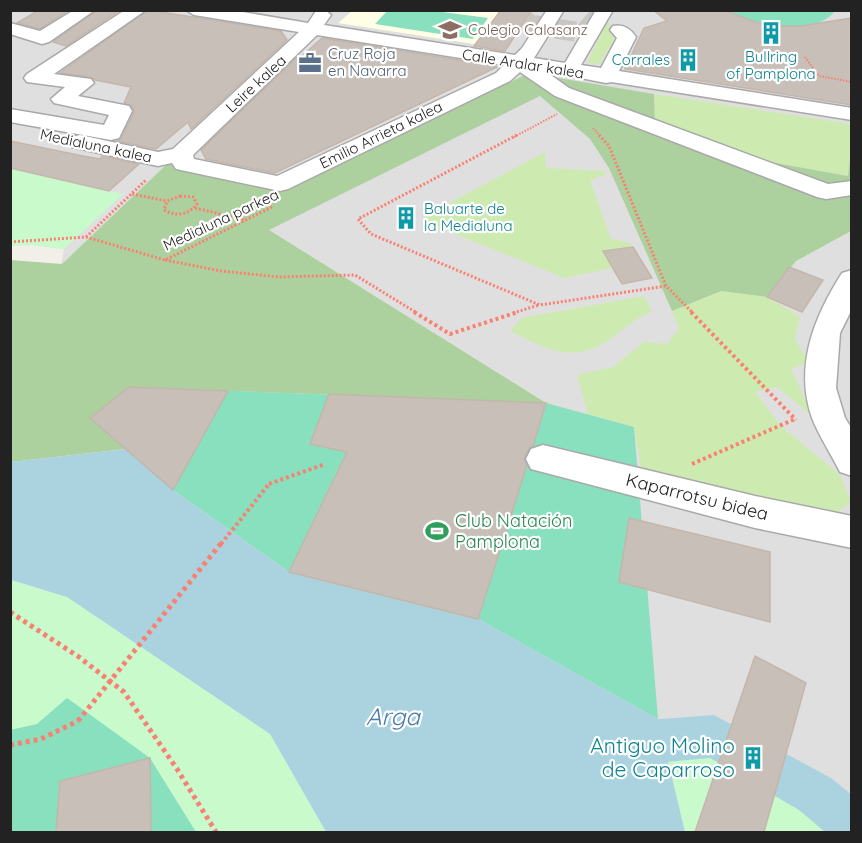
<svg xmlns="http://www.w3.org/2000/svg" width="862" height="843" font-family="Quicksand,sans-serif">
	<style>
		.residential { fill: #e0dfdf }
		.education { fill: #ffffe5 }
		.grass { fill: #cdebb0 }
		.forest { fill: #add19e }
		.park { fill: #c8facc }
		.pitch { fill: #88e0be }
		.water { fill: #aad3df }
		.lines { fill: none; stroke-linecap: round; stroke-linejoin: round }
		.canal { fill: #aad3df; fill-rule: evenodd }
		.building { fill: #c7bfb8; stroke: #c4b6ab; stroke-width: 1.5 }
		.minor-tunnel { stroke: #c8c6c1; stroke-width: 20; stroke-dasharray: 20 10; stroke-linecap: butt }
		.minor-casing { stroke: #a9a9a9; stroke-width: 3 }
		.path-far3 { stroke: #fa8072; stroke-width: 2; stroke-dasharray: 1.5 1.5; stroke-linecap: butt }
		.path-far2 { stroke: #fa8072; stroke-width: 3; stroke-dasharray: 2 2; stroke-linecap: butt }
		.path-far1 { stroke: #fa8072; stroke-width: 4; stroke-dasharray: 3 3; stroke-linecap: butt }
		.path { stroke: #fa8072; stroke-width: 5; stroke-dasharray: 4 4; stroke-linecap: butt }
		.minor { fill: #fff; fill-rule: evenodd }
		.path-bridge-far1 { stroke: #fa8072; stroke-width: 4; stroke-dasharray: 3 3; stroke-linecap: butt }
		.path-bridge { stroke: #fa8072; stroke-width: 5; stroke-dasharray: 4 4; stroke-linecap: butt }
		.labels { text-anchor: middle; stroke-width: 4.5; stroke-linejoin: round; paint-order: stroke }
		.far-education-label { font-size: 15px; fill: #785e54; stroke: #fff; text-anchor: start }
		.far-service-label { font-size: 15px; fill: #4e5e75; stroke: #fff; text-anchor: start }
		.far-culture-label { font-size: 15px; fill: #0d838f; stroke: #fff }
		.far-street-label { font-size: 15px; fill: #222; stroke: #fff }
		.street-label { font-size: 18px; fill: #222; stroke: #fff }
		.leisure-label { font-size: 18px; fill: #27864d; stroke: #fff; text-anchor: start }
		.near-culture-label { font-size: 21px; fill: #0d838f; stroke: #fff; text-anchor: end }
		.near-water-label { font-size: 24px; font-style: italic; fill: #4a7aab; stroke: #fff }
	</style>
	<rect width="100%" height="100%" fill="#f2efe9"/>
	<polygon class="residential" points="11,11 851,11 851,827 478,619 289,572 173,490 61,264 64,249 32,245 11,246"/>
	<polygon class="education" points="352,11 532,11 506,49 338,23"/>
	<g class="grass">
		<polygon points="606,23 618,26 618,36 613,46 608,48 600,64 587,63"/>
		<polygon points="654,94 851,124 849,176 764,161 655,121"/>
		<polygon points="545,152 546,168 605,171 605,175 590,180 611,239 630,243 633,247 603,251 613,268 564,278 426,222 425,216"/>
		<polygon points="721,291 767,297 800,317 795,339 809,363 791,368 813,417 777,387 755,392 781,426 840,475 851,502 835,514 661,477 644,484 634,427 588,414 577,375 613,367 644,342 667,344 679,329 672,311"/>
		<path d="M 644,296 L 652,312 C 638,316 628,326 617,334 C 576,366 551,351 510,331 L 522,318 Z"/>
	</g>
	<polygon class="forest" points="529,73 654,94 655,121 764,161 848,176 851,149 851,231 796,261 767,297 721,291 672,311 609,168 590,139 540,96 269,230 546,403 129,387 126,449 11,462 10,260 62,264 167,164 289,189"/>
	<g class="park">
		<polygon points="11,169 123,194 64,249 32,245 11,246"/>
		<polygon points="10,580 67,597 270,734 326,832 196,832 150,758 117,735 37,724 11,730"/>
		<polygon points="658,719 851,827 851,832 685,832"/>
	</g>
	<g class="pitch">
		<polygon points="388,10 435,11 488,18 473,39 375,24"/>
		<path d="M 723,11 L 835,10 L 835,11 C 813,39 751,23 723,11 Z"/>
		<polygon points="129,387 546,403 634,427 658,719 478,619 289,572 173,490 90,418"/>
		<polygon points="67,698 150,758 196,832 11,832 10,730 37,724"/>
	</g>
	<polygon class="water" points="126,449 173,490 289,572 478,619 658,719 685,832 326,832 270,734 67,597 11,580 10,462"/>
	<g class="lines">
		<polygon class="canal" points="714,715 831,778 852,795 852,832 825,832 799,810 710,758 621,766 606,759 599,744 606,729 621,722"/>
	</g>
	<g class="building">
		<polygon points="39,10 69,10 40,29 17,23"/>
		<polygon points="97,10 120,10 66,46 53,42"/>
		<polygon points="148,10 281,31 287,40 191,129 188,122 156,149 117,141 121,139 134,112 131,105 124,103 131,87 95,80 91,77 60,73"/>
		<polygon points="501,10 532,10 505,51 474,46"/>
		<polygon points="653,10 723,10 758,23 780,26 801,26 852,18 852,105 625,69 644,28 667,21"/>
		<polygon points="322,38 495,66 497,67 275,173 206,159 201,150 298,56 300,58"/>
		<polygon points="10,141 83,156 100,159 102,156 139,164 109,191 10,168"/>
		<polygon points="633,247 652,278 622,284 603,251"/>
		<polygon points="789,267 823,280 802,312 767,297"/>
		<polygon points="129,387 228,391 173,490 90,418"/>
		<polygon points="329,394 546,403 533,446 529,448 524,458 527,465 478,619 289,572 347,452 310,444"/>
		<polygon points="629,518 770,552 770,622 619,582"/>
		<polygon points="755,656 806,683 764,832 695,832"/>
		<polygon points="150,758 151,832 56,832 60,781"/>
	</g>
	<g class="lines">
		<polyline class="minor-tunnel" points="539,19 534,25 584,33 604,10"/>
		<g class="minor-casing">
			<g id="minor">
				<polygon points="74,10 95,10 49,42 42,44 10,34 10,23 40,31"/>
				<polygon points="125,10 146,10 54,74 91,79 94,83 78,96 129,106 132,111 119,138 111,140 10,122 10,109 104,125 109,115 54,103 51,99 65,87 27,82 24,78 27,74"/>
				<path d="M 186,10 L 231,10 L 308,23 L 316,11 L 325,10 L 331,15 L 324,25 L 515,55 L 522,48 L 547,10 L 564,10 L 534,58 L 565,63 L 596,10 L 613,10 L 581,65 L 601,68 L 617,38 L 610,30 L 613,26 C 623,24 630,28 636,37 L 619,71 L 852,108 L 852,120 L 611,82 L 606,83 L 545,71 L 569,88 L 828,184 L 852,181 L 852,195 L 826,199 L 817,197 L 555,96 L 520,72 L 510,81 L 288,189 L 280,191 L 176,169 L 172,163 L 158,166 L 72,147 L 69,142 L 72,137 L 80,135 L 158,152 L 173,149 L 299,32 L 194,15 ZM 317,35 L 504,65 L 496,73 L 277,176 L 194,159 L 193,155 Z"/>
				<path d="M 852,270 L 852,309 L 840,333 L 836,388 L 845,418 L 852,429 L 852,476 L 840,472 C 831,454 819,436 812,418 C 794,366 814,317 842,273 Z"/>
				<polygon points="543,445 755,496 852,516 852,548 755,528 531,469 526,459 531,449"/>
			</g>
		</g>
		<g class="path-far3">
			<polyline points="805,57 819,76 852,82"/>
			<polyline points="593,128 601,137"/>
			<polyline points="514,137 557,114"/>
		</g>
		<g class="path-far2">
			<polyline points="517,135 358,219 371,234 540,305 666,286"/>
			<polyline points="599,135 609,146 666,286 693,313"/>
			<polyline points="132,194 167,201"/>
			<path d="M 180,196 L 193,197 L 197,204 C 188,215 176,217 164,210 L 167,201 Z"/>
			<polyline points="195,208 246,220"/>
			<polyline points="86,237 146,180"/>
			<polyline points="10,242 86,237 165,260 274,206"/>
			<polyline points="165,260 221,271 279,277 355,275 417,313"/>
			<polyline points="513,313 539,305"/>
		</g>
		<g class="path-far1">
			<polyline points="414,312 450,334 518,312"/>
			<polyline points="691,312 796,420"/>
			<polyline points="692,464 795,419"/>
			<polyline points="269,484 325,464"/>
		</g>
		<g class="path">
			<polyline points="10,612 79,657 124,692 177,769 216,832"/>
			<polyline points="10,745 41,739 78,721"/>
		</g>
		<use href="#minor" class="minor"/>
		<polyline class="path-bridge-far1" points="221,544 269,484"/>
		<polyline class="path-bridge" points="78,721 222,542"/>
	</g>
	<defs>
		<g id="school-bare" transform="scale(1.8)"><path d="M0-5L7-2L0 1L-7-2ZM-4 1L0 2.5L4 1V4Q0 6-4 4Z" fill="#8d6e63" stroke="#fff" stroke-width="2.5" paint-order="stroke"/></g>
		<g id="building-bare" transform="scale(1.8)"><path d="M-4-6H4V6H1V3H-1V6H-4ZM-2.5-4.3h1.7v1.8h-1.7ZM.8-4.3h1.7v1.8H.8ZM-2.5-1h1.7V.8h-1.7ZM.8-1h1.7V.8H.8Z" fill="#0f9aa8" stroke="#fff" stroke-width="2.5" paint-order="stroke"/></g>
		<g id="office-bare" transform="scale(1.8)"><path d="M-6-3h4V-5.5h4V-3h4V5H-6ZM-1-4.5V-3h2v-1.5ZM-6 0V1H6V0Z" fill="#5c6f8a" stroke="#fff" stroke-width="2.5" paint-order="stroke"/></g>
		<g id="stadium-bare" transform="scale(1.8)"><path d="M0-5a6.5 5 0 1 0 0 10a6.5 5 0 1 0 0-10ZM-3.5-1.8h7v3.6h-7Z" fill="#2e9e5b" stroke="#fff" stroke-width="2.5" paint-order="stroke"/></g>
	</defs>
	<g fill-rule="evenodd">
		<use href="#school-bare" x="450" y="30"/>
		<use href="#building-bare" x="771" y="33"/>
		<use href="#building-bare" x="688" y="60"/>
		<use href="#office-bare" x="310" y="63"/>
		<use href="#building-bare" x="406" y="218"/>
		<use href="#stadium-bare" x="437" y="531"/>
		<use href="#building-bare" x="753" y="758"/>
	</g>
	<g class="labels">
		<g class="far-education-label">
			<text x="468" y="35">Colegio Calasanz</text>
		</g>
		<g class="far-service-label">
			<text x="328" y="59">Cruz Roja<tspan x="328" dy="17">en Navarra</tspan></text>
		</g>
		<g class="far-culture-label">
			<text x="771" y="62">Bullring<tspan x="771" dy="17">of Pamplona</tspan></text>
			<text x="670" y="65" text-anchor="end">Corrales</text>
			<text x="424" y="214" text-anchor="start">Baluarte de<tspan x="424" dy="17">la Medialuna</tspan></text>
		</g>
		<g class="far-street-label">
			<text transform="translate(523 64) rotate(9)" y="5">Calle Aralar kalea</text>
			<text transform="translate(256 84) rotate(-43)" y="5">Leire kalea</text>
			<text transform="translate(381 135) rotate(-26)" y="5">Emilio Arrieta kalea</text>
			<text transform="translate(96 146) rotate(12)" y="5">Medialuna kalea</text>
			<text transform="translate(221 220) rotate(-25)" y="5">Medialuna parkea</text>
		</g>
		<g class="street-label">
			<text transform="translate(697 497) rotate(14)" y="6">Kaparrotsu bidea</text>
		</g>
		<g class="leisure-label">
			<text x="455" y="527">Club Natación<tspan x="455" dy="21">Pamplona</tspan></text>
		</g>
		<g class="near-culture-label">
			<text x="735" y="753">Antiguo Molino<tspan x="735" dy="24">de Caparroso</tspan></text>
		</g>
		<g class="near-water-label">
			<text x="393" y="725">Arga</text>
		</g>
	</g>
	<rect width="862" height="843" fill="none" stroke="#222222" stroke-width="24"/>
</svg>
